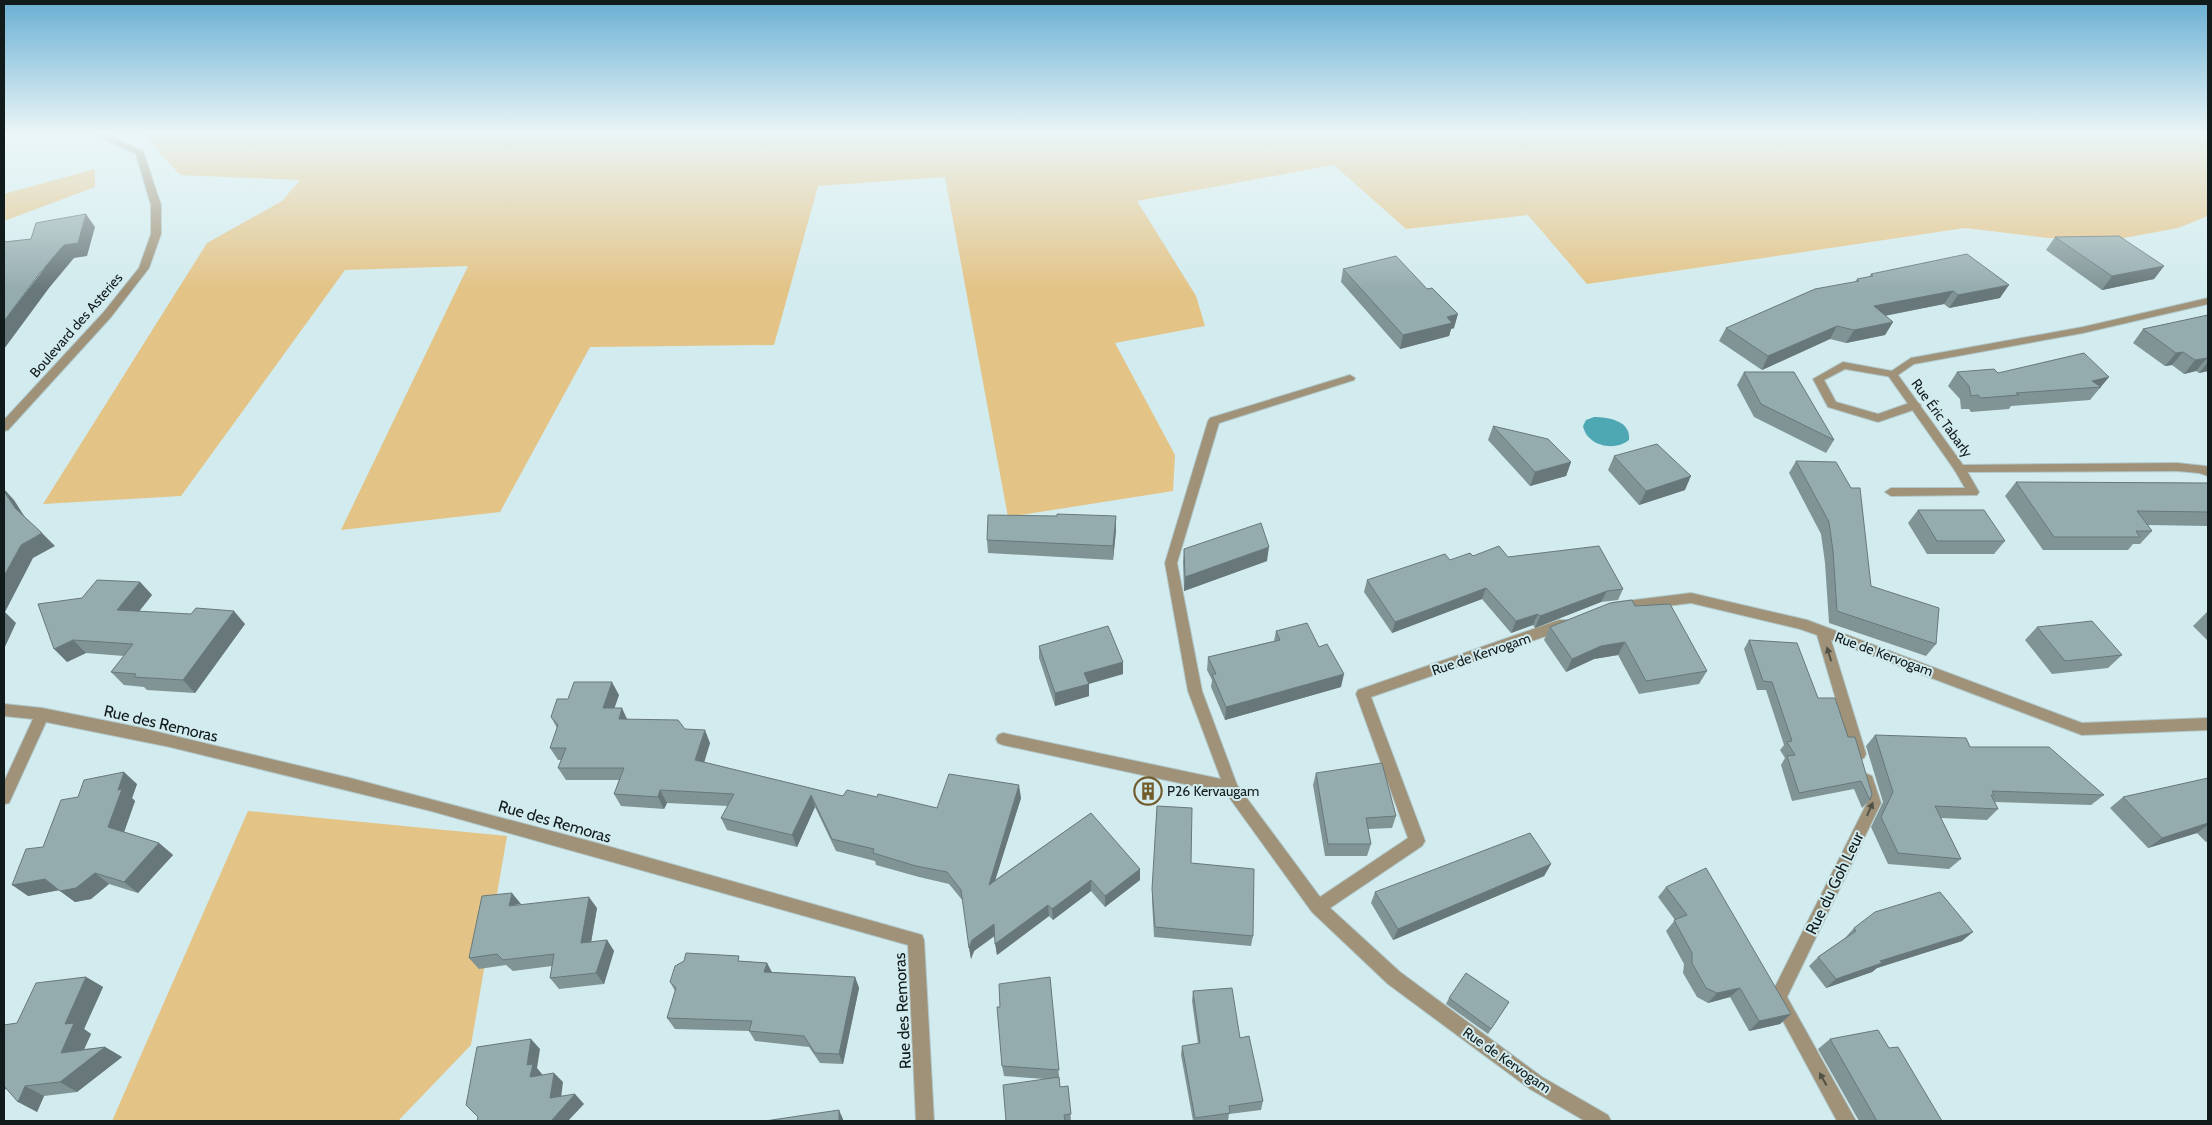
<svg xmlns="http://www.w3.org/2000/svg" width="2212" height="1125" font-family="Cabin,sans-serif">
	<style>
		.green { fill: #e3c386 }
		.water { fill: #4ea8b3 }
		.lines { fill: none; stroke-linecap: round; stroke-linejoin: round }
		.lane-casing { stroke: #afc6c8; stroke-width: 2 }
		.street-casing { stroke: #afc6c8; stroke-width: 2 }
		.lane { fill: #9f9278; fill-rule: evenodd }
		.street { fill: #9f9278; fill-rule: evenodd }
		.wall { fill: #809496 }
		.shaded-wall { fill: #68787a }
		.building { fill: #95acaf; stroke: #68787a }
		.oneway { fill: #515145 }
		.labels { text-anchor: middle; stroke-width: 4; stroke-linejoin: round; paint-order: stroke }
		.street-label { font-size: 14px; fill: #121b1c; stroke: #d2ebee }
		.poi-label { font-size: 14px; fill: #121b1c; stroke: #d2ebee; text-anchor: start }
		.near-street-label { font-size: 16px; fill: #121b1c; stroke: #d2ebee }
	</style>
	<rect width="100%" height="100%" fill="#d2ebee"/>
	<g class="green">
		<polygon points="142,133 2208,133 2208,216 2178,228 2124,238 2048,238 1965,228 1587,284 1528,215 1406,229 1334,165 1137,201 1196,296 1205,326 1115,343 1175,455 1173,491 1008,517 945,177 818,186 774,345 590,347 500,512 341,530 468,266 345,270 181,496 43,504 207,243 282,201 300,180 180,175"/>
		<polygon points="95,169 95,187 4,221 4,194"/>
		<polygon points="248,811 507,836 471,1045 398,1121 112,1121"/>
	</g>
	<path class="water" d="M 1594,417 C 1609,417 1631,421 1629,440 C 1614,452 1587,446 1583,426 L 1586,420 Z"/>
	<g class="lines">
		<g class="lane-casing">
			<g id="lane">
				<polygon points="1843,362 1892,371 1897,374 1892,377 1845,369 1824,380 1836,402 1878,414 1915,401 1921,405 1919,408 1878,422 1828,407 1813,379"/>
				<polygon points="1960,465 1964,466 1979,492 1977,495 1891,496 1885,492 1891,488 1965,488 1954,469"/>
			</g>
		</g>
		<g class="street-casing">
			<g id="street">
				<polygon points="91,133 102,133 143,151 161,205 161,234 149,268 111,317 8,430 4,431 4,420 103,313 139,268 151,234 151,205 136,154"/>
				<polygon points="2208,298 2208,304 2083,333 1914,364 1898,375 1963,465 2177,463 2205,466 2208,467 2208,476 2199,473 2177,471 1956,472 1887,374 1911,358 2083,327"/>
				<polygon points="1350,375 1355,378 1354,380 1219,423 1177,563 1202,691 1237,785 1320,897 1408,838 1356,694 1358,690 1559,620 1569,620 1571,624 1569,628 1371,697 1425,841 1422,846 1330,908 1400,972 1542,1077 1608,1115 1611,1121 1585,1121 1530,1089 1388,984 1312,912 1226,793 1003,745 998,743 996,739 998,735 1003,733 1221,779 1188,691 1165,563 1208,421 1210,418"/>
				<polygon points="1691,593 1807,620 2082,723 2208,718 2208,730 2082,735 1831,640 1866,754 1864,758 1859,760 1854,758 1852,754 1817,635 1800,629 1691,603 1618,612 1613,611 1612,607 1613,603 1618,602"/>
				<polygon points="4,704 42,708 137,727 350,778 593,842 922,935 924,940 934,1121 916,1121 908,945 431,811 170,747 46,722 9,803 4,804 4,782 33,719 4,716"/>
				<polygon points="1867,774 1872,776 1881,803 1787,997 1856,1121 1837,1121 1770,997 1867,803 1860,780 1862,776"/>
			</g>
		</g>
		<use href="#lane" class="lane"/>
		<use href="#street" class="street"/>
	</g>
	<g class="wall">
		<polygon points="2055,237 2164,266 2154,279 2102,290 2046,250"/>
		<polygon points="1343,269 1427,289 1454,328 1451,329 1449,336 1400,349 1341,282"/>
		<polygon points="1871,274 2000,298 1949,308 1944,304 1885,316 1893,322 1885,335 1846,343 1830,339 1762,370 1719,341 1726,328 1855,282 1857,279 1869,277"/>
		<polygon points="2208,315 2208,371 2199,373 2196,371 2184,374 2172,365 2165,366 2133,343 2143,329"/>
		<polygon points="1744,372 1834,440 1826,453 1754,417 1737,385"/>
		<polygon points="1957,372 1998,373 2109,377 2090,400 2011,406 2009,409 1971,412 1969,409 1961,409 1960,399 1948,386"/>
		<polygon points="1493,426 1571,462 1566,476 1530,486 1488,440"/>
		<polygon points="1614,456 1685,490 1639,505 1608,470"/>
		<polygon points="1796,461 1871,586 1936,644 1926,656 1829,623 1825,563 1821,534 1789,473"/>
		<polygon points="2016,482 2208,483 2208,526 2148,525 2152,531 2140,544 2133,544 2128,550 2043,550 2005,496"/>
		<polygon points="1918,510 2005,541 1994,554 1927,554 1908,523"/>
		<polygon points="1116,530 1113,560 988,553 987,540"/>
		<polygon points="1184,549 1267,561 1184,591 1183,562"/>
		<polygon points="1473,556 1508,557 1623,589 1618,600 1601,602 1535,628 1533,625 1511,633 1482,599 1392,633 1364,592 1367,580 1450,560"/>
		<polygon points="140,582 152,595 139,611 245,624 195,693 147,690 144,687 124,685 111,672 124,656 86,653 67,662 82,598"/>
		<polygon points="1635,606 1707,671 1699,684 1639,694 1618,655 1594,659 1566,672 1544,640 1550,627"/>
		<polygon points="2207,612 2208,612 2208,641 2193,626"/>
		<polygon points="2037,627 2122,655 2108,668 2052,674 2025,640"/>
		<polygon points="1276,631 1319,647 1341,687 1225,720 1211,687 1212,680 1207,670 1208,657 1274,641"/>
		<polygon points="1749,640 1818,698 1848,737 1870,800 1862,808 1854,789 1792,801 1781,765 1785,758 1780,750 1784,745 1766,690 1757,690 1744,649"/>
		<polygon points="1039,646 1123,662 1123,674 1089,684 1089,696 1055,706 1039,658"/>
		<polygon points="619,695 614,708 627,719 685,729 710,743 704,762 843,796 877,797 937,808 1021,798 995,880 1091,813 1140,880 1105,907 1091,891 1053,920 1049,916 997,955 995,936 974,951 971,959 963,901 949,884 919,877 876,865 875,861 836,851 815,807 797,847 727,830 721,818 728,806 667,803 664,809 621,806 614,794 619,780 566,780 558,768 561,760 558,760 550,748 557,728 551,717 568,699"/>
		<polygon points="1875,735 1970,747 2104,795 2091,805 1995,802 1998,809 1987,820 1941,818 1961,859 1949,869 1888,864 1871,827 1883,802 1866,746"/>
		<polygon points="1316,773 1396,816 1392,828 1368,829 1371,844 1367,856 1325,856 1313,785"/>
		<polygon points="2208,778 2208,841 2206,842 2197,833 2148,848 2110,808 2123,797"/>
		<polygon points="137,784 132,798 135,801 124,832 159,843 173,855 138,893 109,884 91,899 75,902 59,890 28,896 78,797"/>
		<polygon points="1157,806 1191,863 1253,936 1251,946 1154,937 1152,900"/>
		<polygon points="1551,864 1544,876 1393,940 1371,903 1375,892"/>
		<polygon points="1666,887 1791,1014 1780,1024 1749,1031 1730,997 1708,1003 1697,997 1683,973 1684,964 1666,931 1675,920 1658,897"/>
		<polygon points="520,905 597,908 591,942 607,940 614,951 604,984 559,989 550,978 552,966 513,971 506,965 479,969 469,958"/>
		<polygon points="1854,928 1962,941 1877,968 1872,972 1826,988 1809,966 1818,957 1845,938"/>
		<polygon points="684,961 742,961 767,963 772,972 855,977 859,988 843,1064 820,1063 809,1047 755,1041 749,1031 675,1029 667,1018 675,991 670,982"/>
		<polygon points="86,977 103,987 84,1029 91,1034 84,1049 105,1047 122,1057 77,1092 44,1096 37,1112 7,1089 4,1090 4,1025 17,1023"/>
		<polygon points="1050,977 1060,1087 1068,1086 1071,1121 1006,1121 1045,1079 1004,1076 1002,1066 1000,1007"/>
		<polygon points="1193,991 1240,1038 1263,1101 1261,1110 1229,1114 1228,1121 1193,1121 1181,1055 1182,1046 1198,1044 1192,1001"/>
		<polygon points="1449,998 1509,1002 1488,1034 1446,1004"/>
		<polygon points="1830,1039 1889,1048 1942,1121 1859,1121 1818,1049"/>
	</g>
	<g class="shaded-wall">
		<polygon points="86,214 95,227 87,256 74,258 49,288 4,349 4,321"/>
		<polygon points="2164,266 2154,279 2102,290 2112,276"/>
		<polygon points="2009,285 2000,298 1949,308 1958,295"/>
		<polygon points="1953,291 1944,304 1867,319 1874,306"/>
		<polygon points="1458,314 1454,328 1451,329 1449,336 1400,349 1403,335 1447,317"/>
		<polygon points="1893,322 1885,335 1846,343 1854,330"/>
		<polygon points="1837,326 1830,339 1762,370 1768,356"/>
		<polygon points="2183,352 2172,365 2165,366 2176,353"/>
		<polygon points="2207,358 2196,371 2184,374 2195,360"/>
		<polygon points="2208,362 2208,371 2199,373"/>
		<polygon points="2109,377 2098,390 2101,387 2092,381"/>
		<polygon points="1571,462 1566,476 1530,486 1535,472"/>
		<polygon points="1691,476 1685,490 1639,505 1646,491"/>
		<polygon points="4,489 14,500 28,522 15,508 4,491"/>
		<polygon points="1116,516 1116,530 1113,560 1113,546"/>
		<polygon points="42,533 55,546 33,558 5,612 16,623 4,649 4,576 21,545"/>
		<polygon points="1269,547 1267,561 1184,591 1185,577"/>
		<polygon points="140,582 152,595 130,623 117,610"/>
		<polygon points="1486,588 1482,599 1392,633 1395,622"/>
		<polygon points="1607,591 1601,602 1535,628 1540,616"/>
		<polygon points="234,611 245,624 195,693 183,680"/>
		<polygon points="1538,614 1533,625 1511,633 1516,621"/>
		<polygon points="73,640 86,653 67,662 54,649"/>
		<polygon points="1625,642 1618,655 1594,659 1566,672 1572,659 1601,646"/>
		<polygon points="1123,662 1123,674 1084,685 1084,673"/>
		<polygon points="1344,674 1341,687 1225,720 1226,707"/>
		<polygon points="612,682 619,695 610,721 603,708"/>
		<polygon points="1089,684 1089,696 1055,706 1055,693"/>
		<polygon points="622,708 628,721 619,719"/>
		<polygon points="705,730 710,743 701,773 695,760"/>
		<polygon points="124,772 137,784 132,798 135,801 122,838 108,827 118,790"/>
		<polygon points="1019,785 1021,798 990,897 989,885"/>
		<polygon points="660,790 667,803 664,809 658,797"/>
		<polygon points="811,795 815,807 797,847 792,835"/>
		<polygon points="2208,823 2208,825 2197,833 2148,848 2162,838"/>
		<polygon points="159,843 173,855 138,893 124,882"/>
		<polygon points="1551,864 1544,876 1393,940 1398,929"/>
		<polygon points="1140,869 1140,880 1105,907 1105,896"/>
		<polygon points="95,873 109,884 91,899 75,902 60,891"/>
		<polygon points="45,879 60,890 28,896 12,885"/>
		<polygon points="1091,880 1091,891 1053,920 1052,909"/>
		<polygon points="512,893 521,904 509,906"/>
		<polygon points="589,897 597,908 589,954 581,943"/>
		<polygon points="1048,905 1049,916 997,955 995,944"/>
		<polygon points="994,924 995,935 974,951 971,959 969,948 972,940"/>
		<polygon points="1973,932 1962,941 1877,968 1872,972 1826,988 1836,979 1880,961"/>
		<polygon points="607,940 614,951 604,984 596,973"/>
		<polygon points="767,963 772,973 764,972"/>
		<polygon points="86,977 103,987 84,1029 91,1034 78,1063 61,1053 65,1024"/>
		<polygon points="855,977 859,988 843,1064 839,1054"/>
		<polygon points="1740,988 1730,997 1708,1003 1717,993"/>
		<polygon points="1791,1014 1780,1024 1749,1031 1759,1021"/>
		<polygon points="531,1039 540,1049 537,1068 542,1074 540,1086 530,1077 527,1065"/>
		<polygon points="105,1047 122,1057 77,1092 60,1082"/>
		<polygon points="554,1073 563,1082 560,1107 550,1098"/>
		<polygon points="25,1086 44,1096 37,1112 18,1102"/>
		<polygon points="575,1094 584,1104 568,1121 551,1121"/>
		<polygon points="839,1110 843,1119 843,1121 839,1121"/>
	</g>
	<g class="building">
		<polygon points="86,214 78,243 64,245 39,274 4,321 4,242 31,239 36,223"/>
		<polygon points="2119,236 2164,266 2112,276 2055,237"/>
		<polygon points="1967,254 2009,285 1958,295 1953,291 1874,306 1893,322 1854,330 1837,326 1768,356 1726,328 1815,289 1859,281 1857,279 1873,276 1871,274"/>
		<polygon points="1396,256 1427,289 1432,288 1458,314 1447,317 1452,323 1403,335 1343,269"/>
		<polygon points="2208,315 2208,358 2207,358 2195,360 2183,352 2176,353 2143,329"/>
		<polygon points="2084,353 2109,377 2092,381 2101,387 2016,393 2019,395 1981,398 1978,395 1971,396 1969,386 1957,372 1994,369 1998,373"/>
		<polygon points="1744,372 1794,372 1834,440 1761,404"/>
		<polygon points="1493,426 1548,439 1571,462 1535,472"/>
		<polygon points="1657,444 1691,476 1646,491 1614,456"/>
		<polygon points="1796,461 1836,462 1851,488 1860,488 1871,586 1939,608 1936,644 1837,611 1833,551 1829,522"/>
		<polygon points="2016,482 2208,483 2208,512 2137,511 2152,531 2136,531 2140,537 2054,537"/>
		<polygon points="4,491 15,508 42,533 21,545 4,576"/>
		<polygon points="1918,510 1984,510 2005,541 1937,541"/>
		<polygon points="1057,514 1116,516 1113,546 987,540 988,515 1057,516"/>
		<polygon points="1261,523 1269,547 1185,577 1184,549"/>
		<polygon points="1499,546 1508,557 1599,546 1623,589 1607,591 1540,616 1538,614 1516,621 1486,588 1395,622 1367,580 1445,554 1450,560 1470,553 1473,556"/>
		<polygon points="97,580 140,582 117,610 191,614 196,608 234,611 183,680 134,677 136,674 111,672 133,644 73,640 54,649 38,604 82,598"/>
		<polygon points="1632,600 1635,606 1670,604 1707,671 1646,681 1625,642 1601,646 1572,659 1550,627 1610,603"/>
		<polygon points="2092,621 2122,655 2065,661 2037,627"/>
		<polygon points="1307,623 1319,647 1327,644 1344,674 1226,707 1212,674 1216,674 1208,657 1280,640 1276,631"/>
		<polygon points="1108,626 1123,662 1084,673 1089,684 1055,693 1039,646"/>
		<polygon points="1749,640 1797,643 1818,698 1835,698 1848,737 1855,737 1872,794 1870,800 1861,781 1799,793 1787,756 1795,755 1787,742 1792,741 1772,682 1763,681"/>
		<polygon points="574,682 612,682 603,708 622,708 619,719 678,720 685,729 705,730 695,760 843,796 847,790 877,797 878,794 937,808 949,774 1019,785 989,885 1091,813 1140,869 1105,896 1091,880 1052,909 1048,905 995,944 994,924 972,940 969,948 961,890 947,872 916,866 873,853 874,849 832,839 811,795 792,835 721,818 734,794 660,790 658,797 614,794 624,768 558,768 566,748 550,748 558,725 551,717 557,699 568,699"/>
		<polygon points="1875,735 1966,738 1970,747 2049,747 2104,795 1992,791 1994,795 1991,795 1998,809 1935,806 1961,859 1898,853 1881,817 1893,792"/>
		<polygon points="1382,763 1396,816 1366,818 1371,844 1328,844 1316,773"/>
		<polygon points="124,772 118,790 122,789 108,827 159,843 124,882 95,873 76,888 60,891 45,879 12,885 26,849 43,847 61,800 78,797 84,780"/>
		<polygon points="2208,778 2208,823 2162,838 2123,797"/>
		<polygon points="1157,806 1192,808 1191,863 1254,869 1253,936 1155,927 1152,889"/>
		<polygon points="1530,833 1551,864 1398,929 1375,892"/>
		<polygon points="1706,868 1791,1014 1759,1021 1740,988 1717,993 1706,988 1692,963 1692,953 1674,920 1687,915 1666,887"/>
		<polygon points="1940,892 1973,932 1880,961 1882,963 1836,979 1818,957 1856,931 1854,928 1875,912"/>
		<polygon points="512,893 509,906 589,897 581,943 607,940 596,973 550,978 554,954 503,960 497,954 469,958 482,896"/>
		<polygon points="686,953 739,956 738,961 767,963 764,972 855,977 839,1054 815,1053 804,1036 749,1031 752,1021 667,1018 676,988 670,982 675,966 684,961"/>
		<polygon points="1466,973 1509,1002 1491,1029 1449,998"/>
		<polygon points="86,977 65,1024 74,1023 61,1053 105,1047 60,1082 25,1086 18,1102 4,1086 4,1025 17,1023 36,983"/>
		<polygon points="1050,977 1059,1070 1002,1066 997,1007 1000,1007 999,984"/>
		<polygon points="1232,988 1240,1038 1249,1036 1263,1101 1229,1106 1230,1113 1195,1118 1182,1046 1200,1043 1193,991"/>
		<polygon points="1878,1030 1889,1048 1898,1047 1942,1121 1877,1121 1830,1039"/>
		<polygon points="531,1039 527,1065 533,1064 530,1077 554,1073 550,1098 575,1094 551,1121 477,1121 478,1117 466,1105 477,1047"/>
		<polygon points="1059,1077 1060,1087 1068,1086 1071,1114 1064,1115 1065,1121 1006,1121 1003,1085"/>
		<polygon points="839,1110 839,1121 765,1121"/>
	</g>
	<defs><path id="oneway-solid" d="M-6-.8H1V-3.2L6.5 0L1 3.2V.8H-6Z" transform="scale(1.25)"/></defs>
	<g class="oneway">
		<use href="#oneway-solid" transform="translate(1829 654) rotate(-107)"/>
		<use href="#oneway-solid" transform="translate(1870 809) rotate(-66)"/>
		<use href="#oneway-solid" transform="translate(1823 1079) rotate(-119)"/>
	</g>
	<linearGradient id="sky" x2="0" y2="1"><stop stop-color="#6aafd3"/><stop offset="0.46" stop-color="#ebf6f7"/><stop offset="1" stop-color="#ebf6f7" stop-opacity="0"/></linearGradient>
	<rect width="2212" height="290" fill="url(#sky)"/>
	<defs>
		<g id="building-ring" transform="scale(1.4375)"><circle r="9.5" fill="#d2ebee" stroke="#725b2b" stroke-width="1.5"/><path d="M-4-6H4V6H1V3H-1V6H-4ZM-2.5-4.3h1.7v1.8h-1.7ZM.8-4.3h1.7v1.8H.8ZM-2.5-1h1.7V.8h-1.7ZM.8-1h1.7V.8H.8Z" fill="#725b2b"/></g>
	</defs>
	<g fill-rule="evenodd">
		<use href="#building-ring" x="1148" y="791"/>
	</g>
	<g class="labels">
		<g class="street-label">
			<text transform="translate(76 325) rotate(-49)" y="5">Boulevard des Asteries</text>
			<text transform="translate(1942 418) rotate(54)" y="5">Rue Éric Tabarly</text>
			<text transform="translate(1481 654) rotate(-19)" y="5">Rue de Kervogam</text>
			<text transform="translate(1884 654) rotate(20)" y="5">Rue de Kervogam</text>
			<text transform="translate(1507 1060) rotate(35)" y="5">Rue de Kervogam</text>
		</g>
		<g class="poi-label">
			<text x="1167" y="796">P26 Kervaugam</text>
		</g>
		<g class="near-street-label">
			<text transform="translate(161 723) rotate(13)" y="6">Rue des Remoras</text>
			<text transform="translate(555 821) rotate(16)" y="6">Rue des Remoras</text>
			<text transform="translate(1834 883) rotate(-64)" y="6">Rue du Goh Leur</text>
			<text transform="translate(902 1011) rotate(-93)" y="6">Rue des Remoras</text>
		</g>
	</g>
	<rect width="2212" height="1125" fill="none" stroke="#121b1c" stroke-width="10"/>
</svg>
